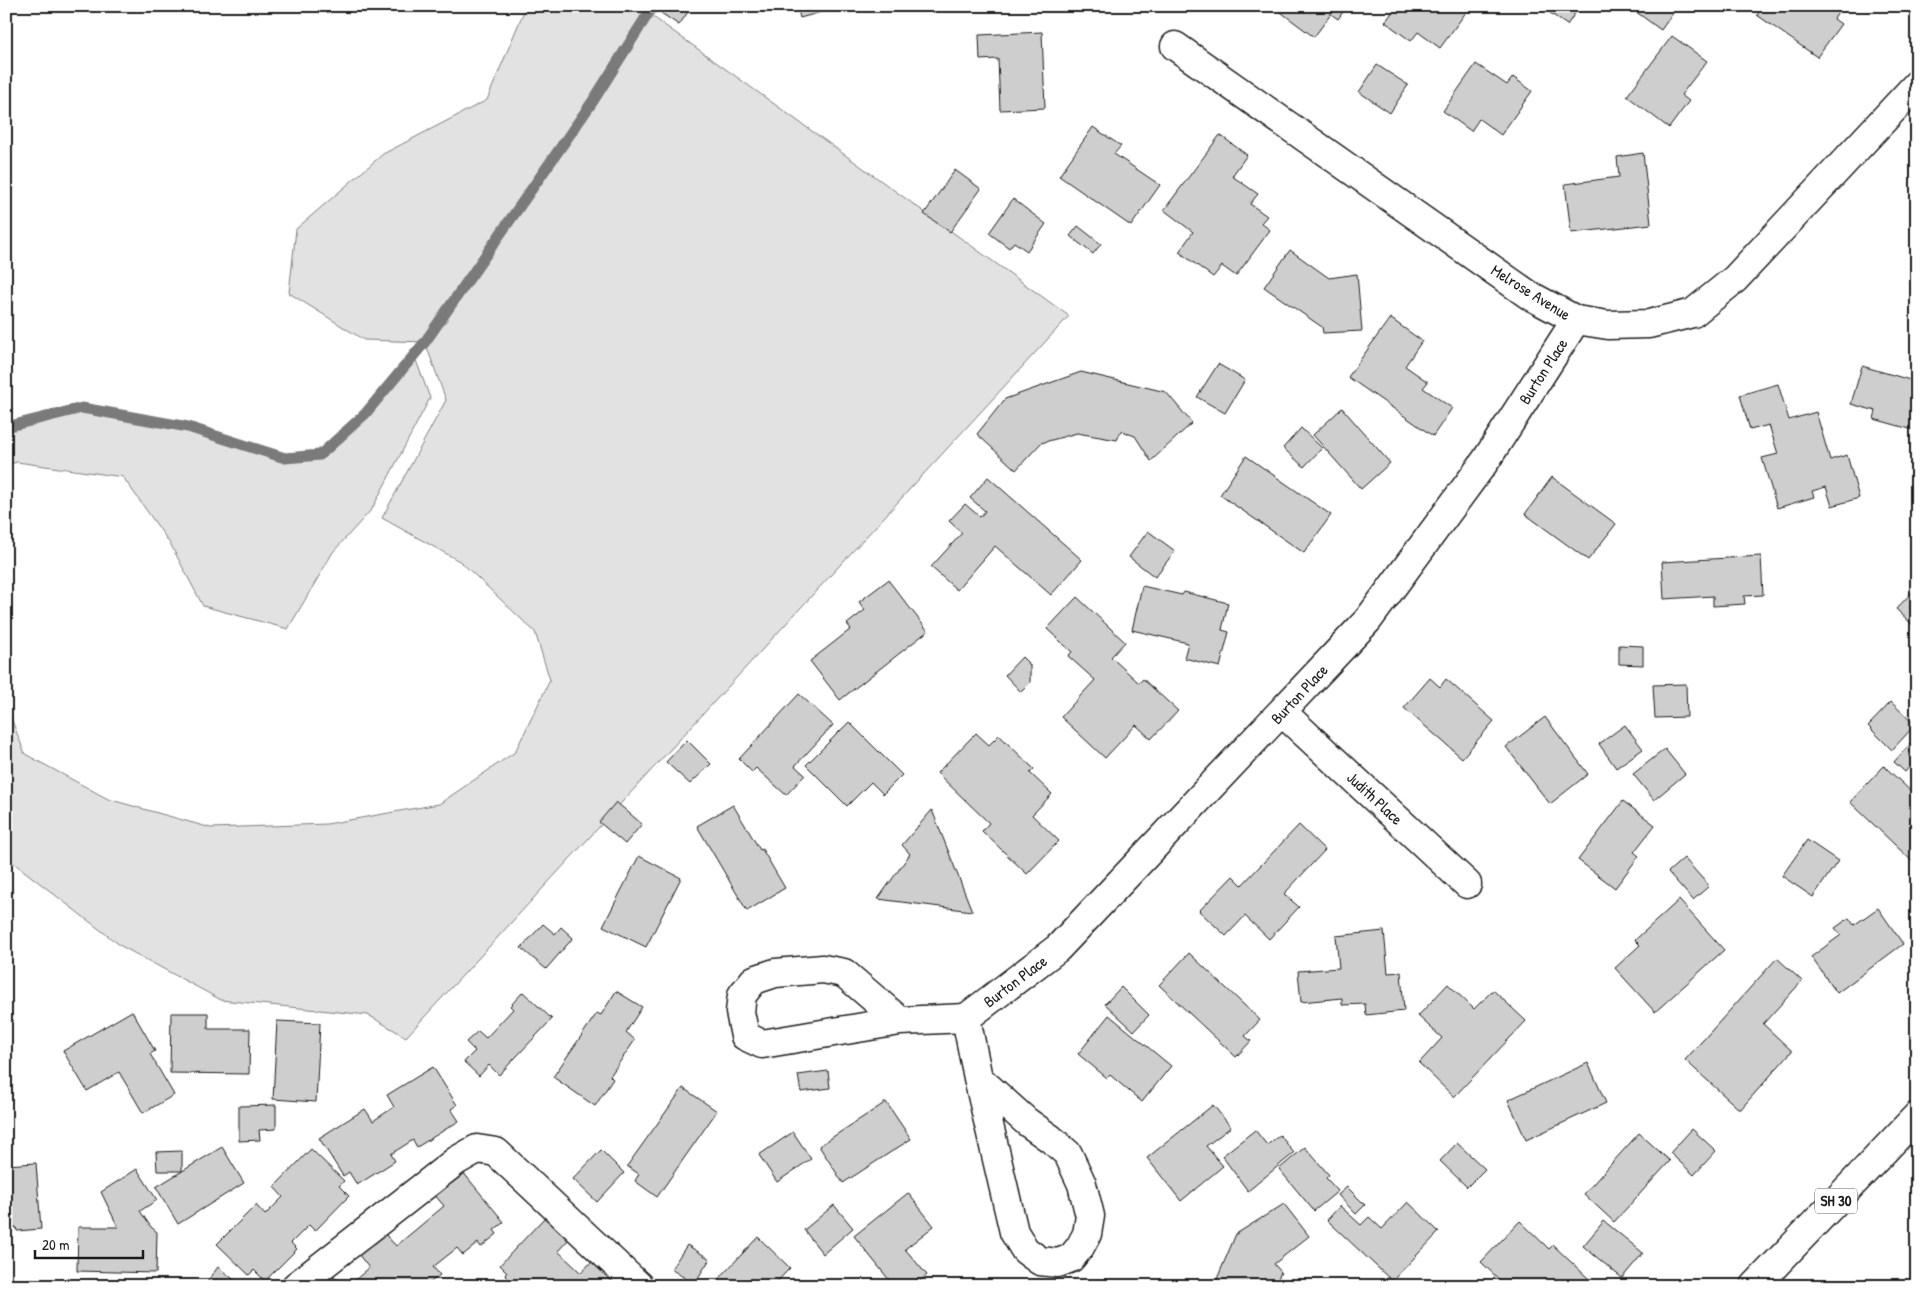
<svg xmlns="http://www.w3.org/2000/svg" width="1923" height="1292" font-family="'Patrick Hand',sans-serif">
	<style>
		.green { fill: #e2e2e2; stroke: #7f7f7f }
		.lines { fill: none; stroke-linecap: round; stroke-linejoin: round }
		.stream { stroke: #7a7a7a; stroke-width: 11 }
		.building { fill: #cecece; stroke: #1c1c1c }
		.street-casing { stroke: #1c1c1c; stroke-width: 31 }
		.highway-casing { stroke: #1c1c1c; stroke-width: 31 }
		.street { stroke: #fff; stroke-width: 28 }
		.highway { stroke: #fff; stroke-width: 28 }
		.labels { text-anchor: middle; stroke-width: 4; stroke-linejoin: round; paint-order: stroke }
		.shield { fill: #fff; stroke: #606060; stroke-width: 1 }
		.shield-label { font-size: 15px; font-weight: bold; fill: #1c1c1c }
		.street-label { font-size: 16px; fill: #1c1c1c; stroke: #fff }
	</style>
	<rect width="100%" height="100%" fill="#fff"/>
	<filter id="ink" filterUnits="userSpaceOnUse"><feTurbulence type="fractalNoise" baseFrequency=".02" numOctaves="2"/><feDisplacementMap in="SourceGraphic" scale="10" xChannelSelector="R" yChannelSelector="G"/><feConvolveMatrix kernelMatrix="1 2 1 2 8 2 1 2 1" color-interpolation-filters="sRGB"/></filter>
	<g filter="url(#ink)">
		<g class="green">
			<polygon points="526,6 638,6 1069,316 406,1037 368,1015 221,1000 121,946 6,857 6,705 25,754 108,799 211,828 327,824 439,804 515,752 550,680 535,632 461,562 382,518 446,400 425,342 364,340 289,293 296,229 383,154 487,100"/>
			<polygon points="414,355 430,398 372,509 333,552 288,629 203,606 171,545 123,477 17,462 6,465 6,427 82,408 188,427 285,458 320,455 365,414"/>
		</g>
		<g class="lines">
			<polyline class="stream" points="6,427 82,408 188,427 285,458 320,455 365,414 425,342 593,101 653,6"/>
		</g>
		<g class="building">
			<polygon points="666,6 685,6 690,9 679,25 661,13"/>
			<polygon points="797,6 843,6 800,18"/>
			<polygon points="1280,6 1347,6 1338,19 1331,14 1314,37 1278,10"/>
			<polygon points="1397,6 1467,6 1469,8 1440,48 1418,32 1411,41 1385,22"/>
			<polygon points="1540,6 1580,6 1567,25"/>
			<polygon points="1628,6 1678,6 1661,30"/>
			<polygon points="1763,6 1842,6 1834,19 1841,24 1817,57 1757,15"/>
			<polygon points="1042,32 1045,108 1000,110 998,59 980,60 979,35"/>
			<polygon points="1672,36 1707,61 1681,95 1689,101 1669,128 1627,96"/>
			<polygon points="1476,64 1507,85 1513,77 1532,91 1501,135 1479,119 1471,131 1443,111"/>
			<polygon points="1377,65 1408,85 1390,113 1359,92"/>
			<polygon points="1093,127 1121,146 1114,154 1160,185 1131,226 1059,176"/>
			<polygon points="1220,135 1247,155 1232,176 1258,194 1250,204 1267,216 1261,223 1270,230 1236,276 1222,266 1213,277 1179,252 1193,232 1164,210"/>
			<polygon points="1643,153 1651,224 1571,233 1565,184 1619,177 1617,157"/>
			<polygon points="955,170 981,189 950,232 924,214"/>
			<polygon points="1013,199 1046,224 1027,251 1014,242 1009,248 989,233"/>
			<polygon points="1078,226 1101,244 1093,254 1070,236"/>
			<polygon points="1290,250 1329,278 1357,274 1362,331 1323,333 1322,327 1264,287"/>
			<polygon points="1390,318 1422,341 1405,366 1428,382 1423,388 1452,408 1433,436 1348,377"/>
			<polygon points="1218,364 1245,380 1225,413 1197,397"/>
			<polygon points="1862,366 1917,382 1917,431 1874,419 1876,411 1851,404"/>
			<polygon points="1081,372 1166,392 1192,423 1151,461 1135,436 1121,431 1117,440 1077,433 1041,443 1016,470 977,434 1005,399"/>
			<polygon points="1778,384 1789,420 1816,412 1830,460 1847,455 1859,498 1832,506 1826,487 1812,491 1814,497 1777,508 1762,458 1778,454 1769,425 1750,430 1740,395"/>
			<polygon points="1342,408 1390,463 1361,489 1313,435"/>
			<polygon points="1301,428 1322,448 1304,467 1283,448"/>
			<polygon points="1246,456 1331,515 1304,553 1220,495"/>
			<polygon points="988,477 1082,560 1051,595 995,546 957,590 931,567 962,533 949,521 965,504 980,517 985,511 970,498"/>
			<polygon points="1552,477 1616,524 1588,560 1525,514"/>
			<polygon points="1148,531 1175,551 1155,577 1129,557"/>
			<polygon points="1761,556 1763,595 1744,596 1745,604 1713,606 1713,596 1664,599 1662,562"/>
			<polygon points="888,580 928,631 840,700 810,661 851,629 847,624 865,610 859,602"/>
			<polygon points="1142,586 1182,595 1184,592 1228,603 1222,630 1229,632 1220,667 1184,658 1188,643 1132,630"/>
			<polygon points="1917,587 1917,629 1896,609"/>
			<polygon points="1077,597 1125,642 1111,657 1139,683 1143,679 1178,711 1151,739 1136,725 1105,758 1061,717 1095,680 1068,656 1072,652 1047,629"/>
			<polygon points="1619,645 1643,646 1643,665 1619,664"/>
			<polygon points="1022,657 1030,665 1030,683 1021,692 1005,675"/>
			<polygon points="1430,678 1440,687 1446,679 1494,721 1462,758 1404,708"/>
			<polygon points="1686,684 1687,717 1655,718 1653,685"/>
			<polygon points="799,694 833,725 795,766 805,775 786,795 756,768 752,772 739,759"/>
			<polygon points="1891,702 1915,725 1892,750 1868,726"/>
			<polygon points="1545,717 1588,774 1550,804 1506,747"/>
			<polygon points="849,722 902,775 883,794 871,782 847,806 806,765"/>
			<polygon points="1625,725 1643,749 1616,768 1599,744"/>
			<polygon points="976,733 989,745 999,735 1034,769 1030,773 1052,794 1032,815 1059,841 1027,874 982,831 989,823 937,773"/>
			<polygon points="1917,736 1917,768 1912,764 1905,772 1894,762"/>
			<polygon points="687,740 711,764 690,784 666,762"/>
			<polygon points="1665,749 1685,774 1654,800 1633,774"/>
			<polygon points="1884,766 1917,797 1917,866 1850,802"/>
			<polygon points="1623,801 1655,825 1634,852 1639,856 1615,888 1578,860"/>
			<polygon points="616,802 642,824 625,844 599,822"/>
			<polygon points="733,805 760,850 762,849 785,888 747,911 697,826"/>
			<polygon points="932,810 972,911 878,899 910,854 902,845"/>
			<polygon points="1299,825 1325,850 1284,894 1299,907 1269,939 1245,916 1226,936 1199,911 1233,876 1242,885"/>
			<polygon points="1807,840 1838,861 1813,897 1782,876"/>
			<polygon points="639,856 681,878 646,947 603,926"/>
			<polygon points="1684,858 1709,886 1693,900 1668,872"/>
			<polygon points="1917,876 1917,888 1911,882"/>
			<polygon points="1679,900 1724,950 1655,1012 1615,968 1640,945 1635,940"/>
			<polygon points="1878,908 1903,944 1837,993 1811,957 1841,935 1835,928 1849,918 1854,925"/>
			<polygon points="543,924 555,934 561,927 573,938 546,969 521,948"/>
			<polygon points="1384,931 1388,973 1401,972 1404,1011 1366,1015 1365,1004 1342,1005 1342,998 1301,1002 1298,971 1339,968 1336,936"/>
			<polygon points="1189,953 1260,1020 1245,1036 1251,1041 1236,1057 1159,985"/>
			<polygon points="1777,958 1802,981 1763,1024 1792,1051 1740,1110 1685,1060"/>
			<polygon points="1448,984 1474,1009 1493,990 1526,1021 1454,1097 1419,1063 1442,1038 1418,1016"/>
			<polygon points="1121,987 1149,1015 1134,1031 1105,1004"/>
			<polygon points="616,991 642,1007 626,1032 635,1040 610,1076 613,1079 595,1106 553,1077 597,1013 601,1015"/>
			<polygon points="523,992 552,1019 499,1075 489,1065 479,1076 464,1062 475,1051 466,1042 478,1031 486,1038 513,1009 510,1006"/>
			<polygon points="132,1011 155,1051 150,1054 174,1095 143,1113 119,1072 87,1091 63,1051"/>
			<polygon points="171,1013 208,1013 208,1029 250,1029 249,1074 170,1073"/>
			<polygon points="1109,1015 1171,1066 1142,1102 1110,1075 1107,1078 1078,1054"/>
			<polygon points="277,1021 320,1023 316,1102 273,1099"/>
			<polygon points="6,1037 13,1068 6,1069"/>
			<polygon points="1588,1063 1606,1103 1526,1140 1508,1100"/>
			<polygon points="433,1067 457,1105 451,1109 459,1121 417,1147 413,1140 391,1154 395,1161 357,1185 349,1172 343,1176 319,1138 365,1109 373,1121 394,1107 387,1095"/>
			<polygon points="828,1071 830,1088 801,1092 798,1075"/>
			<polygon points="683,1088 717,1111 657,1197 635,1181 639,1174 627,1166"/>
			<polygon points="886,1102 911,1139 843,1183 819,1146"/>
			<polygon points="276,1105 276,1129 259,1130 260,1140 239,1141 239,1106"/>
			<polygon points="1213,1105 1231,1127 1206,1146 1223,1166 1181,1201 1147,1158"/>
			<polygon points="1692,1129 1716,1151 1694,1175 1670,1153"/>
			<polygon points="1255,1130 1267,1145 1280,1135 1294,1153 1248,1191 1222,1156"/>
			<polygon points="793,1132 811,1159 777,1182 759,1155"/>
			<polygon points="1639,1133 1670,1161 1614,1222 1584,1194"/>
			<polygon points="1457,1143 1485,1169 1467,1187 1440,1161"/>
			<polygon points="222,1147 244,1183 178,1224 156,1187"/>
			<polygon points="1305,1147 1329,1175 1326,1178 1338,1191 1314,1211 1279,1169"/>
			<polygon points="311,1149 344,1181 339,1186 349,1196 315,1231 309,1225 291,1243 297,1249 265,1281 254,1270 249,1275 217,1244 256,1205 265,1215 283,1197 274,1187"/>
			<polygon points="601,1150 624,1173 597,1202 573,1179"/>
			<polygon points="182,1151 182,1171 157,1171 156,1152"/>
			<polygon points="36,1163 41,1229 17,1231 16,1227 6,1228 6,1165"/>
			<polygon points="137,1169 157,1200 140,1211 151,1227 157,1232 156,1273 77,1271 78,1227 118,1227 101,1192"/>
			<polygon points="462,1171 504,1222 494,1230 497,1234 481,1247 478,1243 463,1255 457,1248 433,1267 440,1275 426,1286 348,1286 369,1268 359,1255 385,1234 396,1246 444,1206 434,1194"/>
			<polygon points="1347,1187 1365,1205 1356,1214 1338,1195"/>
			<polygon points="908,1193 934,1226 905,1249 927,1275 914,1286 894,1286 854,1236"/>
			<polygon points="1408,1202 1439,1232 1392,1281 1327,1220 1340,1206 1361,1225 1369,1217 1382,1229"/>
			<polygon points="1284,1204 1309,1236 1274,1264 1281,1272 1275,1286 1214,1286 1236,1234"/>
			<polygon points="834,1205 853,1228 823,1254 804,1230"/>
			<polygon points="545,1217 569,1239 558,1251 581,1273 592,1261 617,1284 615,1286 516,1286 505,1275 507,1272 500,1265"/>
			<polygon points="1520,1221 1549,1249 1553,1245 1589,1279 1582,1286 1506,1286 1481,1262"/>
			<polygon points="1604,1221 1643,1253 1622,1278 1583,1246"/>
			<polygon points="758,1237 790,1268 773,1286 712,1286"/>
			<polygon points="687,1245 710,1259 694,1284 671,1269"/>
			<polygon points="218,1267 242,1286 204,1286"/>
			<polygon points="334,1276 343,1286 322,1286"/>
		</g>
		<g class="lines">
			<g class="street-casing">
				<g id="street">
					<polyline points="1175,46 1529,295 1576,320 1608,325 1649,324 1693,313 1735,279 1917,84"/>
					<polyline points="1282,712 1467,884"/>
					<polyline points="900,1021 844,973 823,969 775,973 754,980 742,995 740,1012 745,1036 762,1044 900,1021 966,1018"/>
					<polyline points="978,1078 1014,1232 1025,1250 1040,1261 1058,1263 1071,1258 1080,1247 1087,1234 1090,1216 1082,1184 1068,1154 1051,1139 1027,1122 978,1078 966,1018 1058,948 1368,620 1486,460 1576,320"/>
					<polyline points="296,1286 456,1161 477,1149 496,1152 639,1286"/>
				</g>
			</g>
			<g class="highway-casing">
				<polyline id="highway" points="1755,1286 1917,1116"/>
			</g>
			<use href="#street" class="street"/>
			<use href="#highway" class="highway"/>
		</g>
	</g>
	<g class="labels">
		<rect class="shield" x="1815" y="1188.5" width="42" height="25" rx="4"/>
		<g class="shield-label">
			<text x="1836" y="1206">SH 30</text>
		</g>
		<g class="street-label">
			<text transform="translate(1531 292) rotate(32)" y="6">Melrose Avenue</text>
			<text transform="translate(1543 371) rotate(-57)" y="6">Burton Place</text>
			<text transform="translate(1299 694) rotate(-47)" y="6">Burton Place</text>
			<text transform="translate(1375 798) rotate(43)" y="6">Judith Place</text>
			<text transform="translate(1015 981) rotate(-37)" y="6">Burton Place</text>
		</g>
	</g>
	<rect width="1923" height="1292" fill="none" stroke="#fff" stroke-width="25"/>
	<rect x="12" y="12" width="1898" height="1267" fill="none" stroke="#1c1c1c" stroke-width="2" filter="url(#ink)"/>
	<path d="M35 1250v8h108v-8" fill="none" stroke="#1c1c1c" stroke-width="2.5"/>
	<text x="42" y="1250" font-size="15" fill="#1c1c1c" stroke="#ffffff" stroke-width="4" paint-order="stroke">20 m</text>
</svg>
